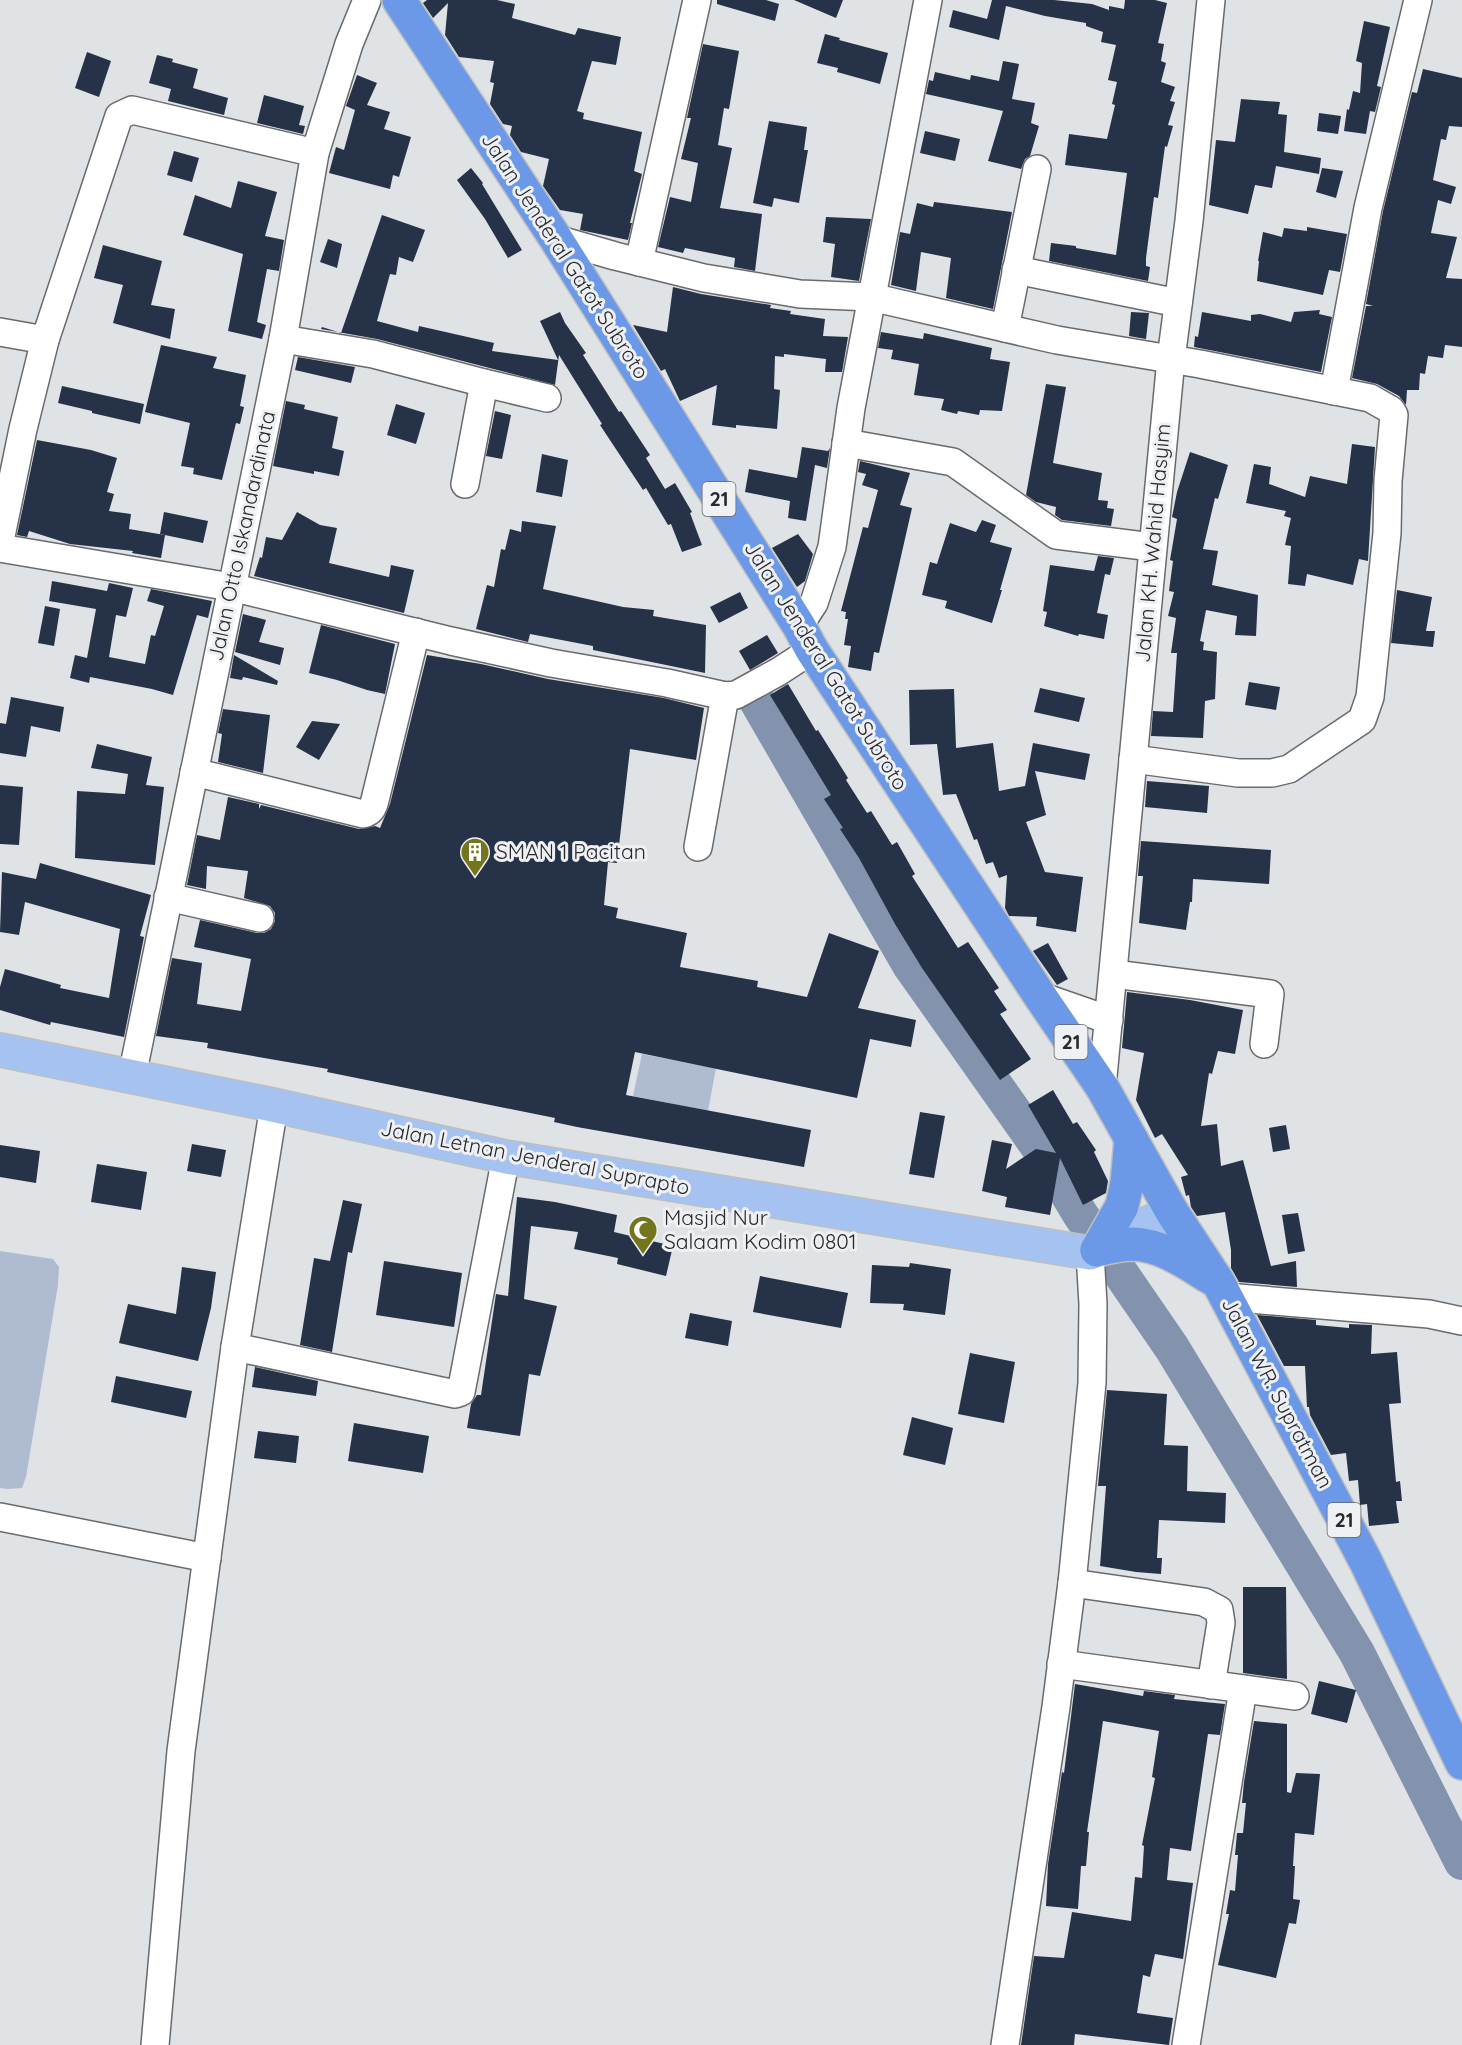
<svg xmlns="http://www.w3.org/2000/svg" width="1462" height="2045" font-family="Quicksand,sans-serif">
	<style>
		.green { fill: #aebbd1 }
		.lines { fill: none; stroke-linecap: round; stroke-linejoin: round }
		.river { stroke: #8493ad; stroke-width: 36 }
		.building { fill: #253247 }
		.minor-casing { stroke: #686a6d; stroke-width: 30 }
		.major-casing { stroke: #bebfbf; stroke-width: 36 }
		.highway-casing { stroke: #bebfbf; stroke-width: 36 }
		.minor { stroke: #fff; stroke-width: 27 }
		.major { stroke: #a6c2f1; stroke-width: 33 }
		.highway { stroke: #6b99e8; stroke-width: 33 }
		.labels { text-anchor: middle; stroke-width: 6; stroke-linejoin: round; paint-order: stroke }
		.shield { fill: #eef0f4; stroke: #636567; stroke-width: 1.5 }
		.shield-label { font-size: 20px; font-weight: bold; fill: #28292a }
		.street-label { font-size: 21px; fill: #28292a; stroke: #eef0f4 }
		.poi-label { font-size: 21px; fill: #28292a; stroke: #eef0f4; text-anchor: start }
	</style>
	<rect width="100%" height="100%" fill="#e0e3e6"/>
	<g class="green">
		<polygon points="642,1054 716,1068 708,1111 633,1096"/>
		<polygon points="0,1251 53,1259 59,1267 58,1285 26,1477 22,1488 8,1489 0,1488"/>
	</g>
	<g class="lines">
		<polyline class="river" points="753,694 910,965 1045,1156 1080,1214 1172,1348 1357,1653 1462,1862"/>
	</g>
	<g class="building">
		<polygon points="427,0 497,0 515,4 512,18 575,35 578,28 621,37 616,65 592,61 577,111 584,113 583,119 642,132 634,171 642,174 630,223 632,223 628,240 580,230 583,214 560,210 543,186 549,159 521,152 510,135 512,126 503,124 490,104 494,83 490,82 494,61 459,57 445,35 448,3 433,18 423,3"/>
		<polygon points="717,0 766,0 779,4 775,21 717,4"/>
		<polygon points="794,0 843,0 836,18"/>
		<polygon points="992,0 1054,0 1092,4 1109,10 1109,6 1124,9 1125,0 1155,0 1167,3 1158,43 1164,44 1161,61 1166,63 1161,82 1175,87 1170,101 1175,102 1168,125 1173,126 1167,147 1165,146 1158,198 1154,197 1146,258 1146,266 1150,267 1148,281 1049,261 1051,243 1076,246 1076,248 1116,255 1127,173 1065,165 1069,134 1107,139 1115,105 1112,104 1117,82 1108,80 1116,45 1101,42 1103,32 1086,26 1086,23 1045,16 1006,6 999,40 949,27 953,10 987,19"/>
		<polygon points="1364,21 1390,27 1377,86 1381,87 1375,112 1370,111 1366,134 1344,131 1347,109 1349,110 1353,91 1360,93 1362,63 1356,61"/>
		<polygon points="825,34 840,38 839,40 888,53 880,84 837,72 838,68 817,63"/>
		<polygon points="703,44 739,51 729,109 724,108 718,145 732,148 720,208 762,214 755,271 734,267 735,258 685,248 683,253 658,247 670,197 691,202 698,163 681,159 691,118 687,118"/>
		<polygon points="87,52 111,61 99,97 75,88"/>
		<polygon points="157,55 173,59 172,62 198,69 193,88 228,98 224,115 168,101 171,89 149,83"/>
		<polygon points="1003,61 1019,64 1012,99 1035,103 1031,123 1039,126 1030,156 1025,159 1021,169 988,161 1003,111 926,94 929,80 933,81 935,72 970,80 971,75 999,81"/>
		<polygon points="1423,69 1462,78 1462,127 1449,126 1446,140 1441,139 1433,180 1456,187 1451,204 1438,200 1431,233 1457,237 1446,278 1462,279 1462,347 1445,345 1443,358 1428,356 1425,374 1420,373 1419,390 1407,390 1406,405 1399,396 1377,384 1352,378 1366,306 1373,306 1366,304 1383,211 1412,92 1417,93"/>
		<polygon points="357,75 377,83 367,105 390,112 384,129 411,137 399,177 393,175 390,189 329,173 336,147 344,150 355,110 346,106"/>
		<polygon points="264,95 304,106 299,125 305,126 303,134 257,123"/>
		<polygon points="1241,99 1280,102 1278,114 1287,115 1284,152 1321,158 1319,174 1276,166 1272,188 1255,185 1248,214 1209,205 1216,140 1235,142"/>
		<polygon points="1319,113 1341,116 1338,134 1317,131"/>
		<polygon points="769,121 807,127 804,150 808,150 799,203 774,198 772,207 753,203"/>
		<polygon points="925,131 960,139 955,161 920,153"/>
		<polygon points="174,151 199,158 192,182 167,175"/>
		<polygon points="471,168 483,183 482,184 522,250 508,258 485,219 457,180"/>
		<polygon points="1322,168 1343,171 1336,198 1316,192"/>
		<polygon points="238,181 277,192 265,236 284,240 279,271 267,269 257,322 266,325 262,339 228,331 243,254 183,235 195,195 231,208"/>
		<polygon points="934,202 1012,212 993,309 946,298 951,258 921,252 916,291 891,285 900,232 910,234 917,203 933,207"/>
		<polygon points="382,215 425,230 413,262 399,257 396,275 390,274 377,321 418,332 419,326 494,343 492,351 558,360 540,321 560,312 565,323 586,353 583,355 619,412 621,411 650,455 646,458 665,489 675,483 692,512 690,513 702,545 682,552 671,524 668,525 646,488 643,490 600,425 602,424 559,355 555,385 377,339 321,329 322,327 341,333"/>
		<polygon points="826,217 871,219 859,281 831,277 835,244 823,242"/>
		<polygon points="1307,227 1347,234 1340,272 1329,270 1323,295 1257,281 1259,261 1258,261 1263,232 1282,237 1284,228 1307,231"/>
		<polygon points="328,239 342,244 337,268 320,262"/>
		<polygon points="103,245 162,261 151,305 175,309 170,339 113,323 123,285 94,278"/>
		<polygon points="673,287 701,294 771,305 770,308 791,311 790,314 825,319 823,336 848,337 842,372 825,372 826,359 784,354 784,357 775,356 774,389 780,390 777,429 736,425 736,428 712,425 717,385 680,401 665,369 661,371 633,325 667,332"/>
		<polygon points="1320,310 1319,314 1332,317 1321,372 1194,347 1195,336 1198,337 1202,312 1251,321 1251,315 1260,314 1291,322 1294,312"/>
		<polygon points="1131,312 1149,313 1146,339 1129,336"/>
		<polygon points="881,332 923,339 924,333 992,348 990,359 1010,362 1002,411 980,410 979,415 958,411 957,414 941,410 944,399 914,395 919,364 891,359 893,350 878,348"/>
		<polygon points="161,345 217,357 213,368 246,375 240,406 244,407 240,424 236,423 222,480 193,474 194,468 181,466 190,423 145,412"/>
		<polygon points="298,357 355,367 351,383 295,370"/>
		<polygon points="1046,384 1066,387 1053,463 1102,473 1098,500 1108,501 1107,508 1114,509 1111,526 1062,520 1055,515 1056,507 1036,502 1026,495"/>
		<polygon points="62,386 144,404 140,424 92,413 92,411 58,403"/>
		<polygon points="286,401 305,405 304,409 338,417 332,448 344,451 339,476 314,471 314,474 273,466"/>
		<polygon points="396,404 425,413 416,444 387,435"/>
		<polygon points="495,411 511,415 502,459 486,456"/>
		<polygon points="37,440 91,450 117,458 107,492 114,494 109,511 131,514 129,529 165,535 161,558 132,553 133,551 70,544 29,531 27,537 17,535"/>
		<polygon points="1352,444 1375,447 1368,561 1359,559 1353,585 1307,574 1305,586 1288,584 1291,546 1285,545 1291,518 1284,516 1286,511 1246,503 1254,464 1271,467 1269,484 1305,497 1310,476 1347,484"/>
		<polygon points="802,447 828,451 830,448 827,468 815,465 806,521 788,518 790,501 745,492 749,469 797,478"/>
		<polygon points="1190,452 1228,465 1218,499 1215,498 1203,549 1218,551 1212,585 1258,595 1256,636 1235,635 1237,616 1206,610 1200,641 1204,642 1203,650 1217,652 1215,699 1205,701 1203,738 1151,736 1153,711 1173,712 1177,653 1171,653 1176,618 1168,616 1174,592 1169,591 1173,561 1170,560 1177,519 1172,517 1177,492"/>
		<polygon points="542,454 568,460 562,497 536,492"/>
		<polygon points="860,461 910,473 900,505 912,508 879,653 874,652 871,671 848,667 851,646 844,645 848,619 845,619 846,612 841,611 863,527 868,528 878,490 862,485 866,474 858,472"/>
		<polygon points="164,512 208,521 203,543 160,534"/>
		<polygon points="297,512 320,525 337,528 329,563 389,577 391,565 414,570 404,613 254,576 260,557 262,558 266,537 282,540"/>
		<polygon points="982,520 996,525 990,542 1012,548 1000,590 1002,590 992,623 945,608 947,601 922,595 930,562 937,564 950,523 976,532"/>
		<polygon points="522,521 556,526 543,589 623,607 654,610 653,616 706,625 705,673 593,650 593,646 530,634 528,642 476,629 487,585 494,587 501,549 505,550 510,529 521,532"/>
		<polygon points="798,534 813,554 805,581 797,587 772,548"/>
		<polygon points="1098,556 1114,558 1110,575 1105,574 1097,613 1108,615 1104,639 1079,634 1078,636 1044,626 1047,612 1043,611 1050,565 1094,571"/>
		<polygon points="52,581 107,591 109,583 133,588 126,617 116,615 109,657 145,664 151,635 155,636 164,606 147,601 151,589 212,601 208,618 197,615 173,695 152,689 90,677 89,683 70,678 75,655 87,658 96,609 49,601"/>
		<polygon points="1397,590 1432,597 1426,631 1435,631 1433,647 1391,643"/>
		<polygon points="740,592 748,608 719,623 710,607"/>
		<polygon points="45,606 60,609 54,646 38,643"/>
		<polygon points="243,614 266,620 259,642 284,648 280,665 235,652"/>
		<polygon points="321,625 395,644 385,694 367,690 337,680 309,673"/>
		<polygon points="767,635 778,653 750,670 739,651"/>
		<polygon points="234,655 278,681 277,685 243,677 242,680 230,678"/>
		<polygon points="427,655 481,664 548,679 664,698 704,708 696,760 630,749 617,863 608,862 604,905 618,908 616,918 687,933 680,967 758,981 757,987 807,997 829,933 879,951 858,1008 916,1020 911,1047 870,1039 857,1098 635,1052 626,1095 811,1130 804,1167 577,1127 554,1122 555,1118 327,1072 328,1069 207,1048 208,1043 156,1036 172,958 202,963 197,1004 241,1011 251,959 194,947 200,920 257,933 264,933 271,929 275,921 275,913 270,906 244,898 248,871 207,866 206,889 187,885 197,835 220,840 228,797 259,804 259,809 261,805 359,829 375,826 380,828 390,804"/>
		<polygon points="1249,682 1280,687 1276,710 1245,705"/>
		<polygon points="788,684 816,731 818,730 848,778 846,780 867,813 871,811 892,845 897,842 915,874 912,876 958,948 968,942 999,988 994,991 1007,1010 1000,1014 1031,1059 1000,1080 922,968 895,924 859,858 840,829 843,828 824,799 831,795 770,695"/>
		<polygon points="1040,688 1085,698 1079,722 1034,712"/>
		<polygon points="954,689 956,748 993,743 999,791 1025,786 1033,743 1090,754 1085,780 1035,771 1046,815 1026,822 1045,872 1083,877 1076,932 1036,926 1037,917 1009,916 1005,908 1007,875 999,878 993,862 986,864 977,839 974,840 956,794 943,795 937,744 910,745 909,690"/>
		<polygon points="11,697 64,707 60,732 31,726 26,757 0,753 0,723 6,724"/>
		<polygon points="223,709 270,715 263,773 218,762 222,734 218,733"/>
		<polygon points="312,721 340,724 319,760 296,747"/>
		<polygon points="97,744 152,757 146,785 164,787 155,865 75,858 77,791 125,794 128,774 91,768"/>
		<polygon points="1147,781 1209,786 1207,813 1145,807"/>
		<polygon points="0,785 23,787 19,845 0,844"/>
		<polygon points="1141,841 1271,850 1269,884 1193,879 1192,902 1190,902 1186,930 1139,923 1143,876 1138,876"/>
		<polygon points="40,863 151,895 140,936 144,937 124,1037 51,1022 50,1025 0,1010 0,987 5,969 61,985 60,988 109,998 120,929 25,902 19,935 0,932 2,872 36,879"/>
		<polygon points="1048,943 1068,979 1057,985 1033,951"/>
		<polygon points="1127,992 1190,1000 1243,1010 1235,1054 1218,1051 1212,1074 1209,1073 1201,1126 1217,1124 1221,1166 1243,1160 1271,1266 1296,1261 1297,1287 1239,1282 1231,1268 1231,1250 1225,1212 1197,1216 1191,1207 1189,1195 1186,1196 1181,1177 1188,1175 1162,1134 1155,1138 1136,1100 1144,1053 1122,1048"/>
		<polygon points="1053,1090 1073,1124 1077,1122 1096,1150 1094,1152 1108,1181 1106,1193 1083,1205 1060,1158 1050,1215 1005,1207 1007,1197 982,1191 992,1140 1012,1144 1006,1169 1036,1149 1056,1153 1028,1105"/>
		<polygon points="920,1112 945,1116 934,1178 909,1174"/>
		<polygon points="1286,1125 1290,1149 1273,1152 1269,1128"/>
		<polygon points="192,1144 226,1150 221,1177 187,1171"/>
		<polygon points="0,1145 40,1151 36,1183 0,1177"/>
		<polygon points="97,1164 147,1172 141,1210 91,1202"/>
		<polygon points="517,1197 555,1202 617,1215 614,1232 673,1246 666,1276 617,1264 618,1258 574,1249 578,1232 531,1226 524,1299 557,1306 540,1376 529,1374 520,1436 467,1428 471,1404 477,1395 481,1395 496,1294 508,1296"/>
		<polygon points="343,1200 362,1204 352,1253 348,1252 332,1352 300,1345 314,1258 330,1261"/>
		<polygon points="1298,1213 1305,1251 1288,1254 1282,1215"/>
		<polygon points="384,1261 462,1273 454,1327 376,1315"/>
		<polygon points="910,1263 951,1269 945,1315 903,1310 904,1304 870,1303 872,1265 909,1267"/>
		<polygon points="182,1267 216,1272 211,1308 198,1361 119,1343 128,1304 176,1314"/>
		<polygon points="760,1276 848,1293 841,1328 753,1312"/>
		<polygon points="690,1313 732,1321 728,1346 685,1338"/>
		<polygon points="1257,1315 1316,1320 1316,1325 1349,1328 1349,1324 1372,1325 1371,1354 1397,1352 1401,1403 1389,1404 1396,1482 1400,1481 1402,1501 1396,1501 1399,1523 1369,1526 1367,1504 1360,1505 1358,1480 1349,1481 1346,1453 1331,1455 1310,1415 1309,1407 1307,1407 1305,1366 1284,1366"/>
		<polygon points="970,1353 1015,1362 1004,1423 958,1414"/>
		<polygon points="255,1367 318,1381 316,1396 252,1387"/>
		<polygon points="116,1376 192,1391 186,1418 111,1402"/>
		<polygon points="1107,1390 1167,1394 1164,1445 1188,1446 1187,1491 1226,1493 1225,1523 1159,1520 1157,1558 1162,1558 1161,1574 1136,1572 1100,1566 1106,1486 1098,1486"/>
		<polygon points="912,1417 953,1428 945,1465 903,1455"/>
		<polygon points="354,1423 429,1436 423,1473 348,1461"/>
		<polygon points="258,1431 299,1436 296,1463 254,1458"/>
		<polygon points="1243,1587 1286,1587 1287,1679 1243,1673"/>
		<polygon points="1319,1681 1356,1690 1347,1723 1311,1714"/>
		<polygon points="1075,1684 1143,1696 1144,1691 1175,1695 1174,1699 1225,1704 1220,1735 1208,1734 1191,1851 1170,1848 1167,1880 1193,1883 1183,1959 1155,1954 1150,1977 1143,1975 1137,2013 1173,2018 1169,2045 1075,2034 1074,2045 1021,2045 1034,1956 1064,1958 1072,1912 1131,1921 1135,1877 1142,1878 1144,1846 1142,1845 1155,1778 1152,1777 1159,1731 1103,1721 1087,1832 1089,1832 1086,1866 1081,1866 1078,1909 1046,1906 1048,1864 1062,1772 1064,1773"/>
		<polygon points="1254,1721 1287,1724 1287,1792 1291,1793 1296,1773 1320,1774 1314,1835 1295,1833 1293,1866 1295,1866 1293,1899 1300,1900 1296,1924 1289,1923 1276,1978 1218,1965 1229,1914 1226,1914 1230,1890 1235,1891 1238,1855 1235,1855 1237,1833 1243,1833 1246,1803 1242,1803 1244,1782"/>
	</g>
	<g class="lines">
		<g class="minor-casing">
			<g id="minor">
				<polyline points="556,239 615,256 704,278 800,294 871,297 1057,340 1200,364 1370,398 1391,410 1394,415 1388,481 1387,533 1370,697 1362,720 1289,769 1272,773 1238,773 1133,759"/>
				<polyline points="639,262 697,0"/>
				<polyline points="1016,270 1178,303"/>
				<polyline points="1005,328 1037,169"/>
				<polyline points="0,332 45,340"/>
				<polyline points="283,339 373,354 484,383 547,398"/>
				<polyline points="1334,391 1368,208 1418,0"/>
				<polyline points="846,443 953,462 1056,535 1152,547"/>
				<polyline points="465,484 484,383"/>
				<polyline points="0,541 23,429 45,340 119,116 132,110 315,153"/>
				<polyline points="0,548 231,587 451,641 551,663 667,683 725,696 736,695 778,672 812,650"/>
				<polyline points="799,626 814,603 832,547 851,408 928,0"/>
				<path d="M 194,772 L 363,814 C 371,812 373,808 375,800 L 416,632"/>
				<polyline points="698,847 725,696"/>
				<polyline points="168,897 260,918"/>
				<polyline points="1114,974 1270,994 1264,1044"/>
				<polyline points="1040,996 1109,1020"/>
				<polyline points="132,1076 283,339 315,153 349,44 367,0"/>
				<polyline points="1102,1087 1171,359 1189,221 1211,0"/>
				<polyline points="1226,1297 1429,1314 1462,1321"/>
				<polyline points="235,1347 455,1394 461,1392 506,1157"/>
				<polyline points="0,1517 207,1558"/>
				<polyline points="1072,1583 1204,1602 1219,1610 1221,1623 1211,1685"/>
				<polyline points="1061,1664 1295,1696"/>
				<polyline points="155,2045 181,1751 235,1347 274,1106"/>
				<polyline points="1005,2045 1056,1707 1072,1583 1092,1383 1093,1304 1090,1253"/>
				<polyline points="1186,2045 1243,1689"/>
			</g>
		</g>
		<g class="major-casing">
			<polyline id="major" points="0,1050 268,1104 506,1157 1090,1253 1124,1234 1172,1212"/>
		</g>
		<g class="highway-casing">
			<g id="highway">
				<polyline points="399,0 556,239 799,626 812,650 1040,996 1102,1087 1172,1212 1218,1282 1366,1562 1462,1763"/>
				<path d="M 1097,1250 C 1109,1247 1122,1244 1134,1244 C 1162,1245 1188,1264 1211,1278"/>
				<polyline points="1097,1250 1122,1206 1127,1183 1131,1139"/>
			</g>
		</g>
		<use href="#minor" class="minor"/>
		<use href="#major" class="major"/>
		<use href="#highway" class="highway"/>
	</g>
	<defs>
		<g id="building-pin" transform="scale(1.5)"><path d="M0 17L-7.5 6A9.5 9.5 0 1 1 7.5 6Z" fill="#74761e" stroke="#eef0f4"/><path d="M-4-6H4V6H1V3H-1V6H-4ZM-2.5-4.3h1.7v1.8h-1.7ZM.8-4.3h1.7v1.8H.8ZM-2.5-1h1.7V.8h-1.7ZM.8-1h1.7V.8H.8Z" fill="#fff"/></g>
		<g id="mosque-pin" transform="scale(1.5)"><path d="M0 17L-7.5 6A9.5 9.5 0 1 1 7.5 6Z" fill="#74761e" stroke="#eef0f4"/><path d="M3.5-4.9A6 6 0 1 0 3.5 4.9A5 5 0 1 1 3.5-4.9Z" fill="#fff"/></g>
	</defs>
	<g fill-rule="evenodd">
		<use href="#building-pin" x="475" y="852"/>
		<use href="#mosque-pin" x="643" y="1230"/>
	</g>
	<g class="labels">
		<g class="shield">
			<rect x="702.5" y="482" width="33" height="34" rx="4.5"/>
			<rect x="1054.5" y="1025" width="33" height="34" rx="4.5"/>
			<rect x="1327.5" y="1503" width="33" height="34" rx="4.5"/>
		</g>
		<g class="shield-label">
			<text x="719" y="506">21</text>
			<text x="1071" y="1049">21</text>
			<text x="1344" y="1527">21</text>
		</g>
		<g class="street-label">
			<text transform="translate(565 256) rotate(57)" y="7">Jalan Jenderal Gatot Subroto</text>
			<text transform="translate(242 536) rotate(-78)" y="7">Jalan Otto Iskandardinata</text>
			<text transform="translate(1153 543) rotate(-85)" y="7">Jalan KH. Wahid Hasyim</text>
			<text transform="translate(826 666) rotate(58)" y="7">Jalan Jenderal Gatot Subroto</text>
			<text transform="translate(535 1158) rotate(11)" y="7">Jalan Letnan Jenderal Suprapto</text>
			<text transform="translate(1277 1393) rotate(62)" y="7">Jalan WR. Supratman</text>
		</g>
		<g class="poi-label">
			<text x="496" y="859">SMAN 1 Pacitan</text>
			<text x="664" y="1225">Masjid Nur<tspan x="664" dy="24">Salaam Kodim 0801</tspan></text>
		</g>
	</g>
</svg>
